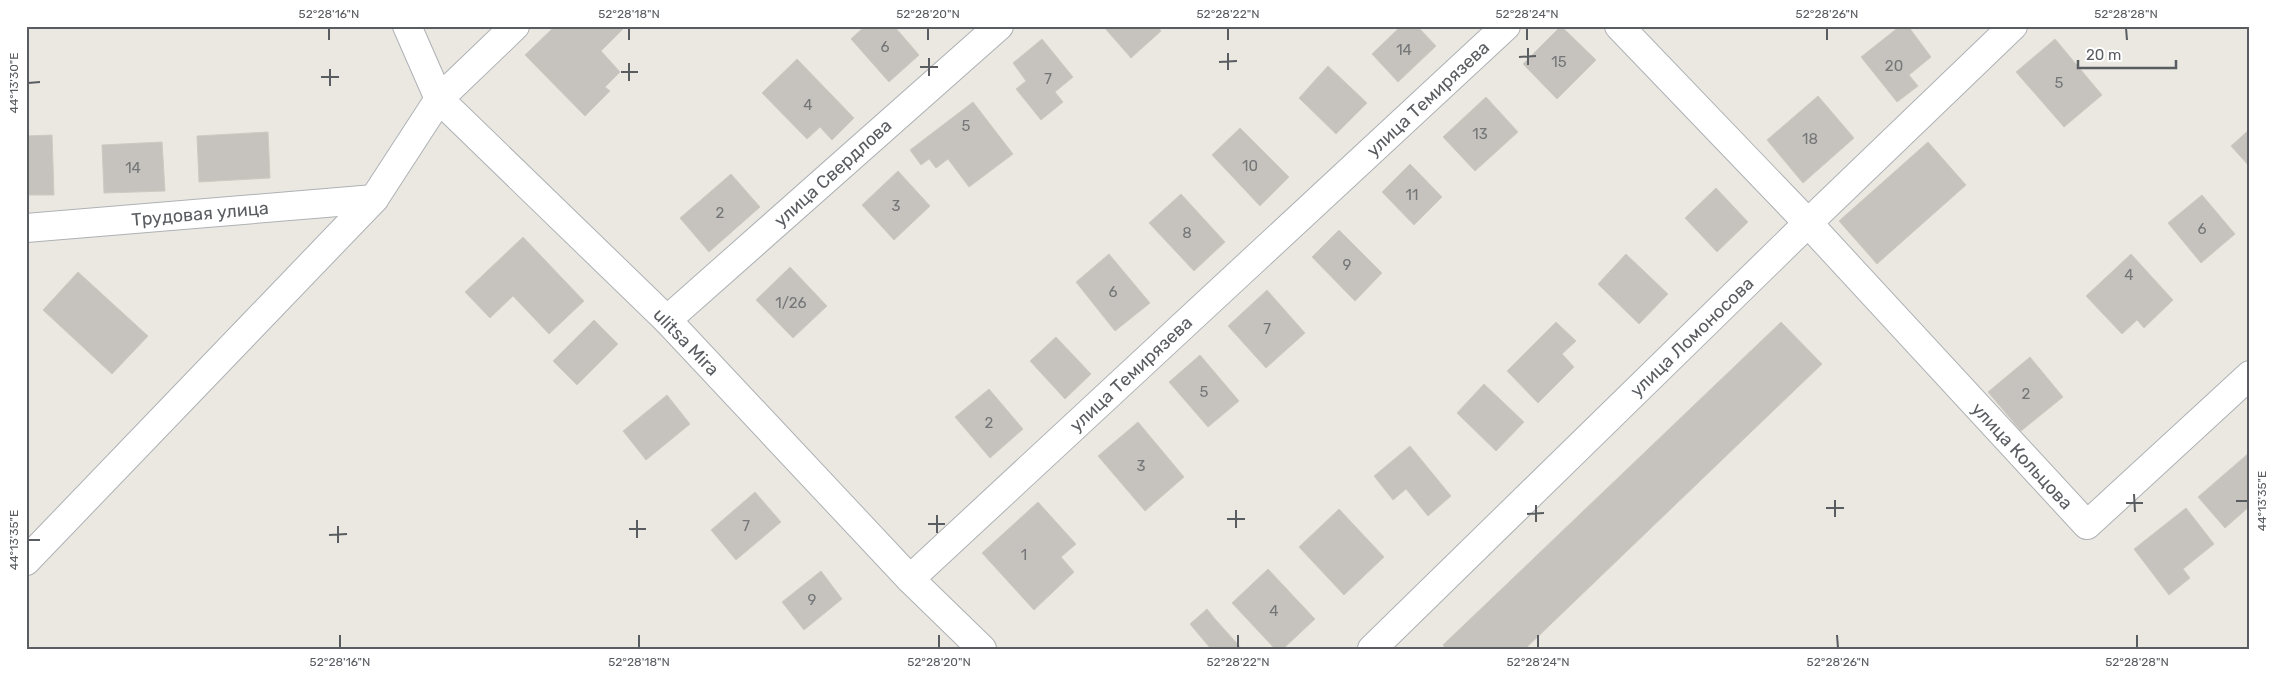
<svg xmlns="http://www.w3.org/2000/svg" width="2276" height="675" font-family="Rubik,sans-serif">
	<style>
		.building { fill: #c6c3be; stroke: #cecac0 }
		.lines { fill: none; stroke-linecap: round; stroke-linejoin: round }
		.minor-casing { stroke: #aeb1b5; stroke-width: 30 }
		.minor { stroke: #fff; stroke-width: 28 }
		.ticks { fill: none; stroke: #595c60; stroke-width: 2 }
		.labels { text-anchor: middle; stroke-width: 4.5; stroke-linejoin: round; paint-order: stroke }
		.number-label { font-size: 15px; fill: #747678 }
		.street-label { font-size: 18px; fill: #595c60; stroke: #fff }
		.neatline { fill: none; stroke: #595c60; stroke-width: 2 }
		.ticks-label { font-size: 12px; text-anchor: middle; fill: #595c60 }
	</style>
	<rect width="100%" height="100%" fill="#eae8e1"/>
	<g class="building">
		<polygon points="555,26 626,26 601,51 620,72 605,87 610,91 585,116 525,55"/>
		<polygon points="865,26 894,26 919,55 889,82 851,39"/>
		<polygon points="1103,26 1157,26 1161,31 1131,58"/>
		<polygon points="1401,26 1417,26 1436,46 1398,82 1372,54"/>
		<polygon points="1561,26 1596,60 1557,99 1523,64"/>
		<polygon points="1900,26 1908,26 1931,57 1909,75 1918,86 1897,102 1861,57"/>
		<polygon points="1042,39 1073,77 1055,92 1063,102 1041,120 1016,89 1026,81 1013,63"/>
		<polygon points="2055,39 2102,95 2064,127 2016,72"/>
		<polygon points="797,59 854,118 832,140 820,127 807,139 762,93"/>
		<polygon points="1328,66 1367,103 1336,134 1299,98"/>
		<polygon points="1818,96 1854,138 1803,183 1767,140"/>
		<polygon points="1486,97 1518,132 1475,171 1443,137"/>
		<polygon points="973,102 1013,154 969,187 948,159 936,168 929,159 921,165 910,150"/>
		<polygon points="1240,128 1289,177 1260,206 1212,155"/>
		<polygon points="2250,129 2250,167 2231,146"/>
		<polygon points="268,132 270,178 199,182 197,136"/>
		<polygon points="52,135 54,195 26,195 26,136"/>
		<polygon points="162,142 165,191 104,193 102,145"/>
		<polygon points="1928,142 1966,185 1877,264 1839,221"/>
		<polygon points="1410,164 1442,197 1414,225 1382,192"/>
		<polygon points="898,171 930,206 894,240 862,205"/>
		<polygon points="731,174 760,207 709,252 680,218"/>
		<polygon points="1716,188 1748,222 1717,252 1685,218"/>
		<polygon points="1181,194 1225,242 1194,271 1149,223"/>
		<polygon points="2202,195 2235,234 2201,263 2168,223"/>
		<polygon points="1339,230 1382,273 1355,301 1312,257"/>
		<polygon points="523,237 584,301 549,334 513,296 490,318 465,292"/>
		<polygon points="1109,254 1150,303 1115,331 1076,282"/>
		<polygon points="1626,254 1668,294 1639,324 1598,284"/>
		<polygon points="2131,254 2173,300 2144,328 2137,320 2122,334 2086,296"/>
		<polygon points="790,267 827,306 793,338 756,300"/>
		<polygon points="78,272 148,336 112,374 43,310"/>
		<polygon points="1267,290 1305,333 1266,368 1228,326"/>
		<polygon points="594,320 618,344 577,385 553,361"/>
		<polygon points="1556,322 1576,341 1562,354 1574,367 1538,403 1507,371"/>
		<polygon points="1781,322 1822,364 1525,649 1446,649 1443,645"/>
		<polygon points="1056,337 1091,374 1065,399 1030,361"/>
		<polygon points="1200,355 1239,401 1208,427 1169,382"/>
		<polygon points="2030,357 2063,397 2021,431 1988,392"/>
		<polygon points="1484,384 1524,422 1496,451 1457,413"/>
		<polygon points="989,389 1023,429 990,458 955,417"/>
		<polygon points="667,395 690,424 646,460 623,431"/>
		<polygon points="1138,422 1184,477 1145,511 1098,456"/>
		<polygon points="1410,446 1451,496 1428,516 1406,489 1393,500 1374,476"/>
		<polygon points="2250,452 2250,506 2225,528 2198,497"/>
		<polygon points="755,492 781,522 736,560 711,530"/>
		<polygon points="1038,502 1076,544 1061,557 1074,572 1034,610 982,553"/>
		<polygon points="2186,508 2214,544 2183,569 2190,578 2169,595 2134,549"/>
		<polygon points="1339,509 1384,557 1344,595 1299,547"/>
		<polygon points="1268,569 1315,619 1283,649 1275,649 1232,603"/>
		<polygon points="821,571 842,599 804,630 782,602"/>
		<polygon points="1207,609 1215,619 1242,649 1211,649 1190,624"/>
	</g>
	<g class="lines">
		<g class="minor-casing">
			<g id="minor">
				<polyline points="407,26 439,99 667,320 910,579 982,649"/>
				<polyline points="1619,26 1808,223 2087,525 2250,375"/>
				<polyline points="26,228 374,199"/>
				<polyline points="667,320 999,26"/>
				<polyline points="26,561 374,199 439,99 515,26"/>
				<polyline points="910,579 1506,26"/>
				<polyline points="1372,649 1808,223 2013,26"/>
			</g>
		</g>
		<use href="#minor" class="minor"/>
	</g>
	<path class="ticks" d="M 329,28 L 329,40M 629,28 L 629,40M 928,28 L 928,40M 1228,28 L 1228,40M 1527,28 L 1527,40M 1827,28 L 1827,40M 2126,28 L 2127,40M 1528,48 L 1528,65M 1228,53 L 1228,70M 1519,57 L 1536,56M 929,58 L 929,76M 1219,62 L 1237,61M 629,63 L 629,81M 920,67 L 938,67M 330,69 L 330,86M 621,72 L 638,72M 321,77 L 339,77M 28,83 L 40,82M 2134,494 L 2135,512M 1835,500 L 1835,517M 2236,501 L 2248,501M 2126,503 L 2143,503M 1536,505 L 1536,522M 1826,508 L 1844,508M 1236,510 L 1236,528M 1527,514 L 1544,513M 937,515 L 937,533M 1227,519 L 1245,519M 637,520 L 637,538M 928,524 L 945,524M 338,526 L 338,543M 629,529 L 646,529M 329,535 L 347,534M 28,540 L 40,540M 340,635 L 340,648M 639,635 L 639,648M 939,635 L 939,648M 1238,635 L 1238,648M 1538,635 L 1538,648M 1837,635 L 1838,648M 2137,635 L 2137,648"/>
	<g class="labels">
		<g class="number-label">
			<text x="885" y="52">6</text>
			<text x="1404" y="55">14</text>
			<text x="1559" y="67">15</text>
			<text x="1894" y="71">20</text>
			<text x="1048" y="84">7</text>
			<text x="2059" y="88">5</text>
			<text x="808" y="110">4</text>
			<text x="966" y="131">5</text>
			<text x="1480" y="139">13</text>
			<text x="1810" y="144">18</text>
			<text x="1250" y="171">10</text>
			<text x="133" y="173">14</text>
			<text x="1412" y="200">11</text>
			<text x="896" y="211">3</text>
			<text x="720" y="218">2</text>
			<text x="2202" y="234">6</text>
			<text x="1187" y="238">8</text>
			<text x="1347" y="270">9</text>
			<text x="2129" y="280">4</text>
			<text x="1113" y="297">6</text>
			<text x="791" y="308">1/26</text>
			<text x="1267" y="334">7</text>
			<text x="1204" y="397">5</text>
			<text x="2026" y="399">2</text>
			<text x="989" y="428">2</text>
			<text x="1141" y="471">3</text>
			<text x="746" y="531">7</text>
			<text x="1024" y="560">1</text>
			<text x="812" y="605">9</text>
			<text x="1274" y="616">4</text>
		</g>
		<g class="street-label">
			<text transform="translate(1428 99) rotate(-43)" y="6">улица Темирязева</text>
			<text transform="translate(833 173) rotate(-42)" y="6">улица Свердлова</text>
			<text transform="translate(200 214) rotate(-5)" y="6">Трудовая улица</text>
			<text transform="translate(1692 337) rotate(-44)" y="6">улица Ломоносова</text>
			<text transform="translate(686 342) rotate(46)" y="6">ulitsa Mira</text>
			<text transform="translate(1131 374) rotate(-43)" y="6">улица Темирязева</text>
			<text transform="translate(2022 456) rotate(47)" y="6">улица Кольцова</text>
		</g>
	</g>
	<rect width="2276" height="675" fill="none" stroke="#ffffff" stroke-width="55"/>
	<path d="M2078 60v8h98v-8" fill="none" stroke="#595c60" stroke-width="2.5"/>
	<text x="2086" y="60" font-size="15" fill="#595c60" stroke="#ffffff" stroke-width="4" paint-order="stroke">20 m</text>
	<rect x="28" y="28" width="2220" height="620" class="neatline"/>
	<g class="ticks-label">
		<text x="329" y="18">52°28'16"N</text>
		<text x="629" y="18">52°28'18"N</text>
		<text x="928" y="18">52°28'20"N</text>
		<text x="1228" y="18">52°28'22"N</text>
		<text x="1527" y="18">52°28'24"N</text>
		<text x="1827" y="18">52°28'26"N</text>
		<text x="2126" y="18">52°28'28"N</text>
		<text transform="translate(14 83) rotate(-90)" y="4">44°13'30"E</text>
		<text transform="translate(2262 501) rotate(-90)" y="4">44°13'35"E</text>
		<text transform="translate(14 540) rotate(-90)" y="4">44°13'35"E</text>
		<text x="340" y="666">52°28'16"N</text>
		<text x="639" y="666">52°28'18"N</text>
		<text x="939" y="666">52°28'20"N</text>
		<text x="1238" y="666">52°28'22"N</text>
		<text x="1538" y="666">52°28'24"N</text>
		<text x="1838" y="666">52°28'26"N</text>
		<text x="2137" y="666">52°28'28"N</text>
	</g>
</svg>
